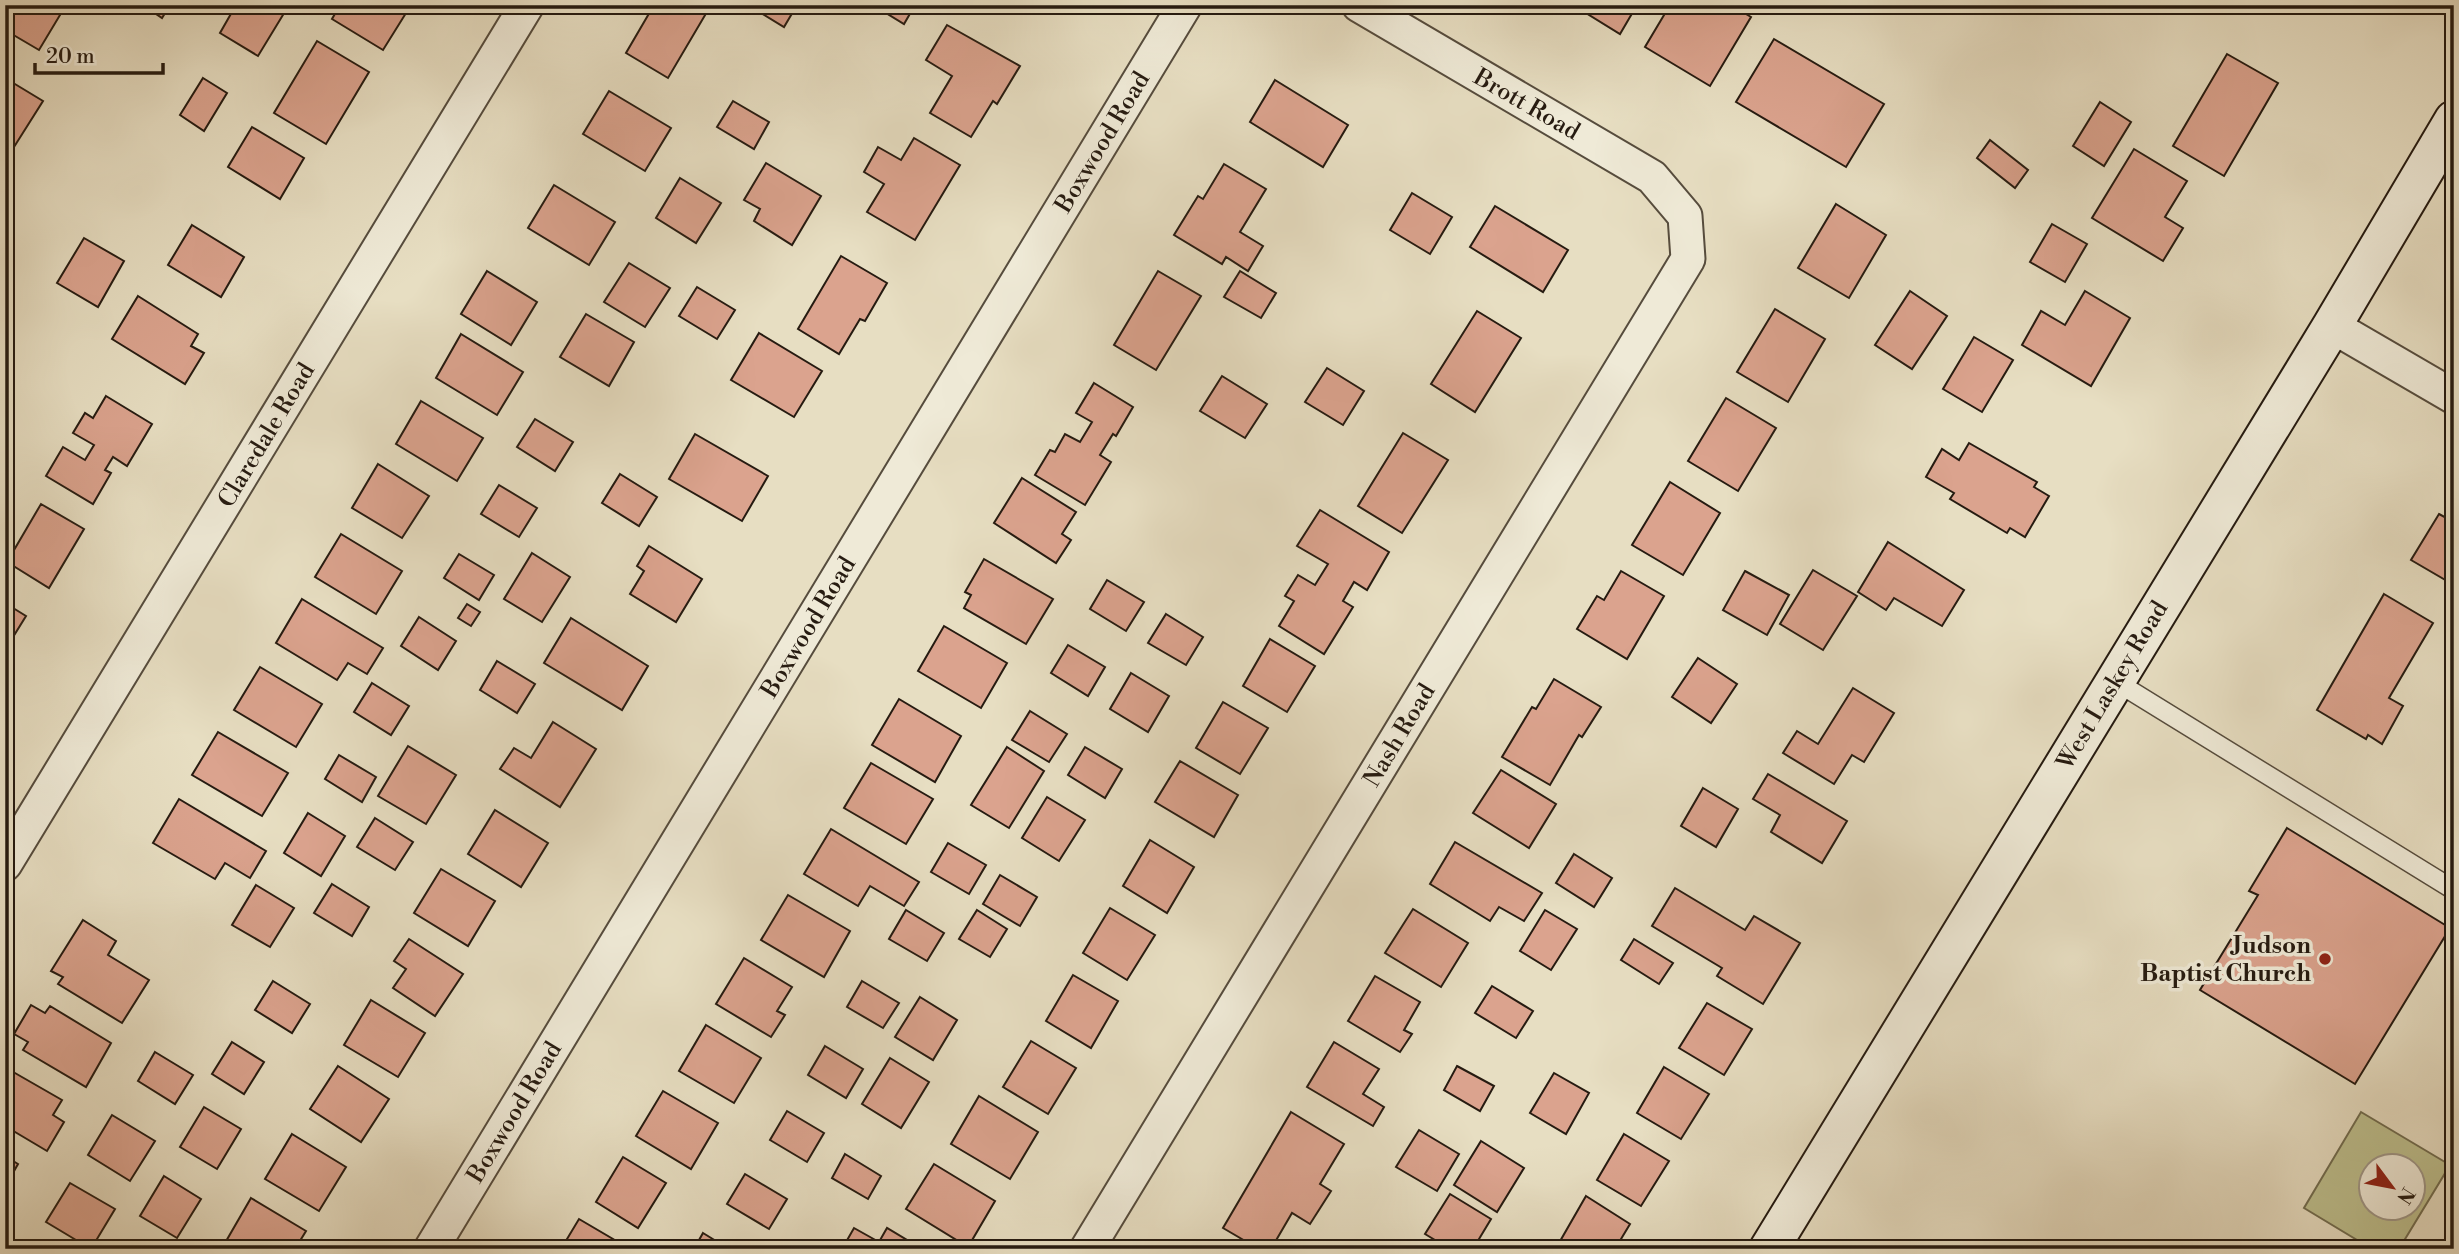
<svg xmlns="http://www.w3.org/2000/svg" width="2459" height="1254" font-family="'Libre Bodoni',serif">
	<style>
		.green { fill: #bdbf8e; stroke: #726d50; stroke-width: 2; fill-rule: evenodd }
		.building { fill: #dba38e; stroke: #261b11; stroke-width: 2 }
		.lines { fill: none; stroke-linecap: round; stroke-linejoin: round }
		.service-casing { stroke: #564c3d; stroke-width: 21 }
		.minor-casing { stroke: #564c3d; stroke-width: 37 }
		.secondary-casing { stroke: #261b11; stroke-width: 42 }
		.service { stroke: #efead7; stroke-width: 18 }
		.minor { stroke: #efead7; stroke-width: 33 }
		.secondary { stroke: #efead7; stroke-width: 38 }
		.poi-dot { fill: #8f2418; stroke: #efead7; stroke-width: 2.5 }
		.labels { text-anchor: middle; stroke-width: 7; stroke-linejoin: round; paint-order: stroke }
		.street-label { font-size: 24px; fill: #261b11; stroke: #efead7 }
		.poi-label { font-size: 24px; font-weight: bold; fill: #261b11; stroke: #efead7; text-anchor: end }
	</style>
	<rect width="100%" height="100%" fill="#e7dec2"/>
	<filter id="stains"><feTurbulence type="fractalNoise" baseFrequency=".00286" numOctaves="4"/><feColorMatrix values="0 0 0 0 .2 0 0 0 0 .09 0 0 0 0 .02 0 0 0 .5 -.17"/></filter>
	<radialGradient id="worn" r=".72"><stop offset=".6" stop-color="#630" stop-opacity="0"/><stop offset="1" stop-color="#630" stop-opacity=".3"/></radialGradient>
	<path class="green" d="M 2361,1112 L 2450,1165 L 2399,1249 L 2372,1249 L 2304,1208 ZM 2372,1166 L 2414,1166 L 2414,1208 L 2372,1208 Z"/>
	<g class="building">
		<polygon points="5,5 66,5 39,50 5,30"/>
		<polygon points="143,5 170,5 162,18"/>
		<polygon points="236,5 289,5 258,56 220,33"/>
		<polygon points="340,5 411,5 383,50 332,19"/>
		<polygon points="654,5 711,5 668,78 626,53"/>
		<polygon points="748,5 797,5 784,27"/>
		<polygon points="873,5 915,5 904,24"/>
		<polygon points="1573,5 1637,5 1620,34"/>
		<polygon points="1670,5 1731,5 1751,17 1710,86 1645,47"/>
		<polygon points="947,25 1020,66 997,104 993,101 971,137 930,113 952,76 926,60"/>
		<polygon points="1774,39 1884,104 1846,167 1736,102"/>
		<polygon points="317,41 369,72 326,144 274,113"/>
		<polygon points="2227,54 2278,83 2224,176 2173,146"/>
		<polygon points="5,78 43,101 14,147 5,142"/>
		<polygon points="203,78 227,93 204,131 180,115"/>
		<polygon points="1275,80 1348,125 1323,167 1250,122"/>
		<polygon points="609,91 671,128 645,171 583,134"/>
		<polygon points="733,101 769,122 754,149 717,127"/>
		<polygon points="2100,102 2131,122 2104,166 2073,146"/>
		<polygon points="252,127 304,158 280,199 228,167"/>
		<polygon points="914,138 960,165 915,240 867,212 884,184 864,172 878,147 901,160"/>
		<polygon points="1990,140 2028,170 2015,188 1977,158"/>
		<polygon points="2134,149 2187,181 2165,217 2183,228 2163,261 2092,218"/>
		<polygon points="766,163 821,196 792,245 754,221 760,209 744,200"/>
		<polygon points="1224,164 1266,189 1240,232 1263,246 1248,271 1226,257 1222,264 1174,235 1198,196 1203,199"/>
		<polygon points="680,178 721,203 696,243 656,218"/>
		<polygon points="554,185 615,222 589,265 528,228"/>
		<polygon points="1412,193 1452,217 1430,254 1390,230"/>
		<polygon points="1836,204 1886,235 1849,298 1798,268"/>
		<polygon points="1495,206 1568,250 1543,292 1470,247"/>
		<polygon points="2052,224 2087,244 2065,282 2030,262"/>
		<polygon points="192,225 244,257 221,297 168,265"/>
		<polygon points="84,238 124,261 98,307 57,283"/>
		<polygon points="841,256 887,283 865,321 860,319 839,354 798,329"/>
		<polygon points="629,263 670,288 645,327 604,302"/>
		<polygon points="487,271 537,302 511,345 461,314"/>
		<polygon points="1158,271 1201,296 1156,370 1114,345"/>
		<polygon points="1240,271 1276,293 1261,318 1224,297"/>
		<polygon points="697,287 735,310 717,339 679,316"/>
		<polygon points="1910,291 1947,316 1912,369 1875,345"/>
		<polygon points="2085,291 2130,318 2091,386 2022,345 2041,311 2065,325"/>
		<polygon points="138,296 198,334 191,346 204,353 185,384 112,339"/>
		<polygon points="1775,309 1825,339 1788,402 1737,372"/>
		<polygon points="1477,311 1521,338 1475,412 1431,384"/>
		<polygon points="586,314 634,342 609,386 560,357"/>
		<polygon points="759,333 822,371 794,417 731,380"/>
		<polygon points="461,334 523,372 497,415 436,378"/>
		<polygon points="1974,337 2013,360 1982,412 1943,389"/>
		<polygon points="1327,368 1364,391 1343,425 1305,402"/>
		<polygon points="1222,376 1267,404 1245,438 1200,411"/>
		<polygon points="1094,383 1133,407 1116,436 1113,434 1100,455 1111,462 1085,505 1035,475 1050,450 1055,452 1065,434 1080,442 1092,422 1076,413"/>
		<polygon points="106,396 152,424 127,466 113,457 105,470 111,473 93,504 46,476 63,447 85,460 94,445 73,433 85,413 93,418"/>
		<polygon points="1726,398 1776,428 1738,491 1688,461"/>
		<polygon points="421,401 483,438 457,481 396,444"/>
		<polygon points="535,419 573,442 555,471 517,447"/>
		<polygon points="1403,433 1448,460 1402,533 1358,506"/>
		<polygon points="695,434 768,476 742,521 669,479"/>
		<polygon points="1969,443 2037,482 2034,487 2049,496 2025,537 2010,528 2007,533 1950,499 1954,493 1926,477 1942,449 1959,460"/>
		<polygon points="378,464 429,496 402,538 352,508"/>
		<polygon points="620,474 657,497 639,526 602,503"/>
		<polygon points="1022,478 1076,512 1062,534 1071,540 1056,563 994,523"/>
		<polygon points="1670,482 1720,513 1683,575 1632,545"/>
		<polygon points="499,485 537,508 519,537 481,514"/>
		<polygon points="41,504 84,529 49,588 7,562"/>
		<polygon points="1320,510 1389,552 1367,590 1354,582 1343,601 1353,607 1324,654 1279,626 1294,601 1285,596 1298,575 1315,585 1328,564 1297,546"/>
		<polygon points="2439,514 2454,522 2454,585 2411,560"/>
		<polygon points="341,534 402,571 376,614 315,577"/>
		<polygon points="1888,542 1964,590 1942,626 1894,598 1886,610 1858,592"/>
		<polygon points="649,546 702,579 676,622 630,594 644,571 637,566"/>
		<polygon points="532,553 570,577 542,622 504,599"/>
		<polygon points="459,554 494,575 479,600 444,578"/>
		<polygon points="984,559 1053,599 1026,644 964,608 971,595 965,592"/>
		<polygon points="1813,570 1857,596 1823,650 1780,624"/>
		<polygon points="1621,571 1664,596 1627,659 1577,629 1597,596 1604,600"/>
		<polygon points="1745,571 1789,595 1767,635 1723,610"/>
		<polygon points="1107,580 1144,602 1126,631 1090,609"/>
		<polygon points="2384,594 2433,623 2389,698 2403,706 2382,744 2368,735 2366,739 2317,710"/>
		<polygon points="302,599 383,648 367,674 348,663 337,680 276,643"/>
		<polygon points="5,603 26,616 5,650"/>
		<polygon points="467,604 480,612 471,626 458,618"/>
		<polygon points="1166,614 1203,637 1186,665 1148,643"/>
		<polygon points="419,617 456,641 438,670 401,646"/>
		<polygon points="571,618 648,666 622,710 544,663"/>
		<polygon points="944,626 1007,663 981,708 918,671"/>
		<polygon points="1270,639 1315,666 1287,712 1243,686"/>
		<polygon points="1068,645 1105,667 1088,696 1051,673"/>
		<polygon points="1698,658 1737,684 1711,723 1672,697"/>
		<polygon points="497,661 535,684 517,713 480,690"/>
		<polygon points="260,667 322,704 296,747 234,710"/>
		<polygon points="1131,673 1169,696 1148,732 1110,709"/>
		<polygon points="1554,679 1601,707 1582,737 1579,735 1550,785 1502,757 1532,707 1536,709"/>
		<polygon points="372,683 409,706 391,735 354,712"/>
		<polygon points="1853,688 1894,713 1864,762 1852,755 1834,784 1783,753 1797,731 1818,744"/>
		<polygon points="899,699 961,736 935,782 872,745"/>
		<polygon points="1223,702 1268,728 1240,774 1196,748"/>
		<polygon points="1030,711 1067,734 1049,762 1012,740"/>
		<polygon points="553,722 596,749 560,807 500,769 514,748 531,758"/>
		<polygon points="218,732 288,773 262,816 192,775"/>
		<polygon points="408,746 456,775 426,824 378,796"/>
		<polygon points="1007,747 1044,771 1009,828 971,805"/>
		<polygon points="1085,747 1122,769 1105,798 1068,775"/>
		<polygon points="339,755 376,777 362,802 325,779"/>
		<polygon points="1180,761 1238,795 1214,837 1155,802"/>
		<polygon points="871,763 933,799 906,844 844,808"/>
		<polygon points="1501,770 1556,804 1529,848 1473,813"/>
		<polygon points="1768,774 1847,821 1822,863 1771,832 1780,815 1753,799"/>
		<polygon points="1703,788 1738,809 1716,847 1681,826"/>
		<polygon points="1047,797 1085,820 1059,861 1022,838"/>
		<polygon points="179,799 266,851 250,878 225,863 215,879 153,843"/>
		<polygon points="495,810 548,843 521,887 468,854"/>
		<polygon points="308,813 345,836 321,876 284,853"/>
		<polygon points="375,818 413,842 395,870 357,847"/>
		<polygon points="2287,828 2450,928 2355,1084 2200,990 2258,895 2249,891"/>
		<polygon points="831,829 919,882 904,906 870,886 858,906 804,874"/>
		<polygon points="1150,840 1194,867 1167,913 1123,886"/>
		<polygon points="1455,842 1542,893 1524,921 1499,907 1490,921 1430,884"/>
		<polygon points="948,843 986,865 969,894 931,872"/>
		<polygon points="1574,854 1612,878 1594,907 1556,883"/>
		<polygon points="441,869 495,901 468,946 414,913"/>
		<polygon points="1000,875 1037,897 1020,926 983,904"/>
		<polygon points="332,884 369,907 352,936 314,913"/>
		<polygon points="256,885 294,908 270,947 232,925"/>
		<polygon points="1675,888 1745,930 1754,916 1800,943 1763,1004 1717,976 1722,968 1652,926"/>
		<polygon points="788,895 850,931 824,977 761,940"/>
		<polygon points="1110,908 1155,935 1127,980 1083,953"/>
		<polygon points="1413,909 1468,943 1441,987 1385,953"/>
		<polygon points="906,910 944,933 927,961 889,939"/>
		<polygon points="977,910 1007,929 990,957 959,939"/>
		<polygon points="1545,910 1577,929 1551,970 1520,951"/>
		<polygon points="83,920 116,941 108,955 149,980 122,1023 58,984 63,977 51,971"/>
		<polygon points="409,939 463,974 435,1016 393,988 406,969 394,961"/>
		<polygon points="1634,939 1673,963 1659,984 1621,960"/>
		<polygon points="744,958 792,987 777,1011 785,1015 771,1037 716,1004"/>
		<polygon points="1073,975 1118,1001 1091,1048 1046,1021"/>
		<polygon points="1375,976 1420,1002 1404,1030 1412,1034 1400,1052 1348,1021"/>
		<polygon points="273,981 310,1004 292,1033 255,1010"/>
		<polygon points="862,981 899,1003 883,1028 847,1007"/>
		<polygon points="1492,986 1533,1011 1516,1038 1475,1013"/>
		<polygon points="920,997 957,1020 933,1060 895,1037"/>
		<polygon points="371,1000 425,1033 398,1077 344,1045"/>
		<polygon points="1707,1003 1752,1029 1724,1075 1679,1048"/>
		<polygon points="31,1005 45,1013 50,1006 111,1043 86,1087 23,1050 28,1042 14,1034"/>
		<polygon points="706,1025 761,1058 734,1103 679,1071"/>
		<polygon points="1031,1041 1076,1068 1048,1114 1003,1087"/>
		<polygon points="232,1042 264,1062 244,1094 212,1074"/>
		<polygon points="1334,1042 1379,1069 1363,1094 1384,1107 1373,1126 1307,1087"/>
		<polygon points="825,1046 863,1069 846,1098 808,1075"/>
		<polygon points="155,1052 193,1075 175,1104 138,1081"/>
		<polygon points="890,1058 929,1082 901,1128 862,1104"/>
		<polygon points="338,1066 389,1099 361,1142 310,1109"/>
		<polygon points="1457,1066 1494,1086 1480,1111 1444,1090"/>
		<polygon points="1664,1067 1709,1094 1681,1139 1637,1113"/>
		<polygon points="8,1069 62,1100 53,1115 64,1122 47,1151 5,1126 5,1073"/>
		<polygon points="1554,1073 1589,1093 1566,1134 1530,1113"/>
		<polygon points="663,1091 718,1123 691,1169 636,1136"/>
		<polygon points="979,1096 1038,1132 1010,1179 951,1144"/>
		<polygon points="204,1107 241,1129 217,1169 180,1147"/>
		<polygon points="787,1111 824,1133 807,1162 770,1140"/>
		<polygon points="1291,1112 1344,1144 1320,1184 1331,1191 1310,1224 1292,1213 1271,1249 1259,1249 1223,1228"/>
		<polygon points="112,1115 155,1141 130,1181 88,1155"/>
		<polygon points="1419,1130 1459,1154 1437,1191 1396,1167"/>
		<polygon points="292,1134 346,1167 319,1211 265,1179"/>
		<polygon points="1624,1134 1669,1161 1641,1206 1597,1180"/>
		<polygon points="1481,1141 1524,1168 1497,1212 1454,1185"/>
		<polygon points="845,1154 881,1176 868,1199 832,1178"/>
		<polygon points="5,1156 18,1164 5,1187"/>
		<polygon points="623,1157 666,1183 638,1228 596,1202"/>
		<polygon points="934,1164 995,1201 968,1247 906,1209"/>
		<polygon points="745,1174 787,1199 769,1229 727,1204"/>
		<polygon points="164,1176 201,1199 177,1238 140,1216"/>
		<polygon points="70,1183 115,1209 91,1249 46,1222"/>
		<polygon points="1450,1194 1491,1219 1473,1249 1450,1249 1425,1234"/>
		<polygon points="1586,1196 1630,1224 1615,1249 1569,1249 1559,1243"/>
		<polygon points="251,1198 306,1231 295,1249 234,1249 225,1243"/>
		<polygon points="579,1219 630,1249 561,1249"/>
		<polygon points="854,1228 879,1242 887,1228 922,1249 842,1249"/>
		<polygon points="703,1233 729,1249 694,1249"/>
	</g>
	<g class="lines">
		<g class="service-casing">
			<polyline id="service" points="2115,681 2454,890"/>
		</g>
		<g class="minor-casing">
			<g id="minor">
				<polyline points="2332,326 2454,397"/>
				<polyline points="5,864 527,5"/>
				<polyline points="431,1249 1185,5"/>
				<polyline points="1087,1249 1688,259 1685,216 1652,177 1359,5"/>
			</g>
		</g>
		<g class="secondary-casing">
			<polyline id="secondary" points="1769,1249 2332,326 2454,120"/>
		</g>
		<use href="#service" class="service"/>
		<use href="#minor" class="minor"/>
		<use href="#secondary" class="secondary"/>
	</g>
	<circle class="poi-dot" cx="2325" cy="959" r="7"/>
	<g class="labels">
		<g class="street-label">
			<text transform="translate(1527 104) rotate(30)" y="8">Brott Road</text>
			<text transform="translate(1102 142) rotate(-59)" y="8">Boxwood Road</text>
			<text transform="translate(266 435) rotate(-59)" y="8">Claredale Road</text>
			<text transform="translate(808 627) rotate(-59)" y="8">Boxwood Road</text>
			<text transform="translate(2112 685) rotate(-59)" y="8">West Laskey Road</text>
			<text transform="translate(1399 735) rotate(-59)" y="8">Nash Road</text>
			<text transform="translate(514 1112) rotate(-59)" y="8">Boxwood Road</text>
		</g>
		<g class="poi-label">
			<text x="2311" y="953">Judson<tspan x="2311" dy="28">Baptist Church</tspan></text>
		</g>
	</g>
	<rect width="2459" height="1254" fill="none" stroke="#e7dec2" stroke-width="28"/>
	<rect x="7" y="7" width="2445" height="1240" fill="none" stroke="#261b11" stroke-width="3.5"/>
	<rect x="14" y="14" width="2431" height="1226" fill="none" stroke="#261b11" stroke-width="2"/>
	<g transform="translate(2392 1187) rotate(122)"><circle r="33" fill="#efead7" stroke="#9f9788" stroke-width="2"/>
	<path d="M0-5L12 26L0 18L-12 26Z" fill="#8f2418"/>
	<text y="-10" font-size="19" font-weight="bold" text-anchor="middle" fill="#261b11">N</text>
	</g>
	<path d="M35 63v10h128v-10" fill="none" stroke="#261b11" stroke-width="3.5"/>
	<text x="46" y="63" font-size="21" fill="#261b11" stroke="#efead7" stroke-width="5" paint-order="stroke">20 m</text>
	<rect width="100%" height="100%" filter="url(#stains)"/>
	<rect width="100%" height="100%" fill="url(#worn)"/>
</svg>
